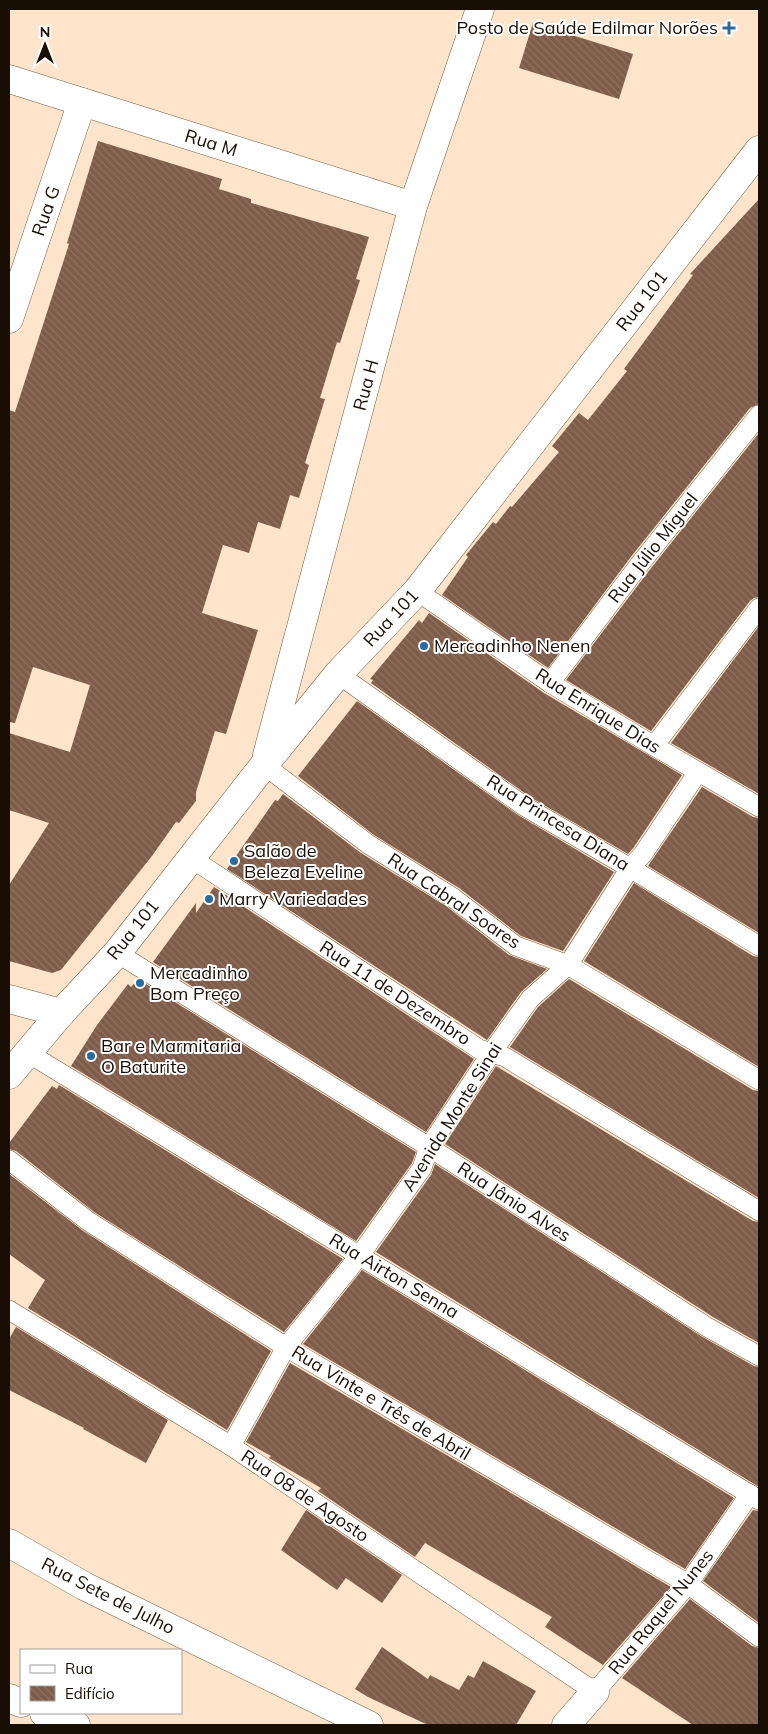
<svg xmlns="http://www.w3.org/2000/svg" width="768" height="1734" font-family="Mulish,sans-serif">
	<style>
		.building { fill: url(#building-back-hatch) }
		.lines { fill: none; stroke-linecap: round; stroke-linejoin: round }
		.lane-casing { stroke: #765c3f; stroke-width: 20 }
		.street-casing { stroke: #765c3f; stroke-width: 29 }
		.lane { stroke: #fff; stroke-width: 19 }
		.street { stroke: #fff; stroke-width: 28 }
		.poi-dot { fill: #2b6aa1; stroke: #fff; stroke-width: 2 }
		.labels { text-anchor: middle; stroke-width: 4; stroke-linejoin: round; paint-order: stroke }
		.poi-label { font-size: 18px; fill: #180e04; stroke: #fff; text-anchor: start }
		.street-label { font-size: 18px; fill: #180e04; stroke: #fff }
	</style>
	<defs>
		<pattern id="building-back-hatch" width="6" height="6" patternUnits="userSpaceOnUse" patternTransform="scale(1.25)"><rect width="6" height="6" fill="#7f5c49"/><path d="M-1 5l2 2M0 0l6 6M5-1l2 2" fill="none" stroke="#8e7364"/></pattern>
	</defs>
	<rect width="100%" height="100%" fill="#fde4cb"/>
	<g class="building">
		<polygon points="533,23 633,54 619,99 519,68"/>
		<polygon points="98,141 222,179 219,189 251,199 251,203 369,237 356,279 360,280 340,343 337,342 320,398 325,399 305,463 309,465 299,498 290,495 280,529 258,522 249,553 223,545 202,613 258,630 226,734 215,731 196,792 196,801 179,823 176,822 152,856 61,970 52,973 9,961 9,885 49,823 9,810 9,733 70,752 90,685 33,667 15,723 9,722 9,410 15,412 69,244 67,243"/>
		<polygon points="759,199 759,404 750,408 630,558 548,668 442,595 468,557 466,555 493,522 496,524 510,506 512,507 559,452 552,446 579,413 588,420 627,371 624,369 693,275 690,274"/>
		<polygon points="759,433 759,597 754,598 750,601 651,731 566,680 648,572"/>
		<polygon points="429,613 544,693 682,775 634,847 628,854 530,797 371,683 373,680 370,679 419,620 422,623"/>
		<polygon points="759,626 759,794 671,743"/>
		<polygon points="357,701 518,815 614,872 563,951 521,936 459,888 374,835 298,776"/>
		<polygon points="702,787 753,817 759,818 759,933 648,866"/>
		<polygon points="283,794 361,853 446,906 509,955 547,969 521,992 487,1040 227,869 275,800 278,801"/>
		<polygon points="634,883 753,956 759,957 759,1067 584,961"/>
		<polygon points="214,887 474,1059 426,1132 153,962 196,903 196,913"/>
		<polygon points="138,979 416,1152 412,1163 356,1241 71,1066 97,1025 128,984 131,987"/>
		<polygon points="569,979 753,1090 759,1091 759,1198 510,1047 538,1007"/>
		<polygon points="496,1066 753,1221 759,1222 759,1343 713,1317 445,1144"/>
		<polygon points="59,1085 343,1259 284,1332 94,1212 16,1151 9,1149 9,1143 52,1086 57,1089"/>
		<polygon points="435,1164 701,1336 754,1366 759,1367 759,1487 376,1252 431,1175"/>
		<polygon points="9,1174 82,1230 271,1351 227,1430 28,1308 45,1280 9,1254"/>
		<polygon points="362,1270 734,1498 685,1569 303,1344"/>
		<polygon points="16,1327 168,1420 146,1463 83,1429 84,1428 9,1390 9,1339"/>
		<polygon points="290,1363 671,1587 603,1665 545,1627 552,1617 425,1543 415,1557 318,1491 321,1488 269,1458 271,1456 246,1442"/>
		<polygon points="306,1510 402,1575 382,1603 346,1578 337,1590 281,1550"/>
		<polygon points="753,1510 759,1511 759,1623 703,1581"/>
		<polygon points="690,1599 752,1646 759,1648 759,1725 693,1725 622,1678"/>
		<polygon points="382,1647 428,1679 430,1675 459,1690 468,1675 474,1678 483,1661 536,1691 516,1725 428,1725 368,1697 355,1689"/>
	</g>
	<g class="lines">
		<g class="lane-casing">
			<g id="lane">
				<polyline points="417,591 550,683 654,746 759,807"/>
				<polyline points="338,674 524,806 630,868 759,946"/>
				<polyline points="550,683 639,565 759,415"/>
				<polyline points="654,746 759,608"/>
				<polyline points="264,765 368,844 452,897 516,946 568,965 759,1080"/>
				<polyline points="191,858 479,1049 505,1057 759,1211"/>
				<polyline points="117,953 429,1147 707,1327 759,1356"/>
				<polyline points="28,1053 759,1500"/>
				<polyline points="9,1160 88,1221 286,1347 688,1584 759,1637"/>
				<polyline points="9,1310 231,1446 595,1692 688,1584 750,1494"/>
				<polyline points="231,1446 286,1347 360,1255 422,1168 429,1147 492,1052 530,999 568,965 630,868 643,854 698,772"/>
			</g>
		</g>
		<g class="street-casing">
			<g id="street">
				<polyline points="9,79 413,206"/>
				<polyline points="9,319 82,102"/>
				<polyline points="267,755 413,206 480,9"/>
				<polyline points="9,999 61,1013"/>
				<polyline points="9,1075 61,1013 117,953 264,765 338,674 417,591 759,150"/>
				<polyline points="9,1543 84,1586 369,1725"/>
				<polyline points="9,1698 21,1703"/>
				<polyline points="44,1713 76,1725"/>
				<polyline points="566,1725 595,1692"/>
			</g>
		</g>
		<use href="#lane" class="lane"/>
		<use href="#street" class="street"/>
	</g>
	<g class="poi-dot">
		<path d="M726.5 20.5h5v5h5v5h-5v5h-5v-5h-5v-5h5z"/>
		<circle cx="424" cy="646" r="5"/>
		<circle cx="234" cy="861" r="5"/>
		<circle cx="209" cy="899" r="5"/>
		<circle cx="140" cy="983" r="5"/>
		<circle cx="91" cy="1056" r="5"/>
	</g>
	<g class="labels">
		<g class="poi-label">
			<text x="718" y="34" text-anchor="end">Posto de Saúde Edilmar Norões</text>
			<text x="434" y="652">Mercadinho Nenen</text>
			<text x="244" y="857">Salão de<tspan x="244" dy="21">Beleza Eveline</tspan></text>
			<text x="219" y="905">Marry Variedades</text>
			<text x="150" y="979">Mercadinho<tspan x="150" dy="21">Bom Preço</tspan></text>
			<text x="101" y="1052">Bar e Marmitaria<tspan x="101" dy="21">O Baturite</tspan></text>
		</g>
		<g class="street-label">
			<text transform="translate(211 143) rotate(17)" y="6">Rua M</text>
			<text transform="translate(46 211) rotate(-71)" y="6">Rua G</text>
			<text transform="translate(642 301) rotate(-52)" y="6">Rua 101</text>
			<text transform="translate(366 385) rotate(-75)" y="6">Rua H</text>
			<text transform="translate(653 548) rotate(-52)" y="6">Rua Júlio Miguel</text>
			<text transform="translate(391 618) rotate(-47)" y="6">Rua 101</text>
			<text transform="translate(598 711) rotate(32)" y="6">Rua Enrique Dias</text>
			<text transform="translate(558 823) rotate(32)" y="6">Rua Princesa Diana</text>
			<text transform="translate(454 901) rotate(34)" y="6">Rua Cabral Soares</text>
			<text transform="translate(133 930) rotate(-51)" y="6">Rua 101</text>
			<text transform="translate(395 993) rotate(33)" y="6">Rua 11 de Dezembro</text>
			<text transform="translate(452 1117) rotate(-58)" y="6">Avenida Monte Sinai</text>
			<text transform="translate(514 1202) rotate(33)" y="6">Rua Jânio Alves</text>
			<text transform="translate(394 1276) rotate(31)" y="6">Rua Airton Senna</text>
			<text transform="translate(381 1403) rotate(31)" y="6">Rua Vinte e Três de Abril</text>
			<text transform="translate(305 1496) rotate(34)" y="6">Rua 08 de Agosto</text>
			<text transform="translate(108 1596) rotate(27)" y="6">Rua Sete de Julho</text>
			<text transform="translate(661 1612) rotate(-51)" y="6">Rua Raquel Nunes</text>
		</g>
	</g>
	<rect width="768" height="1734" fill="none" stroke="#180e04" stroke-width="20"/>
	<rect x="20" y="1649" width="162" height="65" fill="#ffffff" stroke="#a39f9b"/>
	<rect x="30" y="1665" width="25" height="8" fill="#ffffff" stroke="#a39f9b"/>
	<text x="65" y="1674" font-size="15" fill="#180e04">Rua</text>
	<rect x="30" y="1686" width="25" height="15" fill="url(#building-back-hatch)" stroke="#a39f9b"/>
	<text x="65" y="1699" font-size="15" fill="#180e04">Edifício</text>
	<g transform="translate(45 45)" stroke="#ffffff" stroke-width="4" paint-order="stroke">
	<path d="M0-4L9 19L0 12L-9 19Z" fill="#180e04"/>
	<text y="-8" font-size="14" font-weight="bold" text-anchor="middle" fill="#180e04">N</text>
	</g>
</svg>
